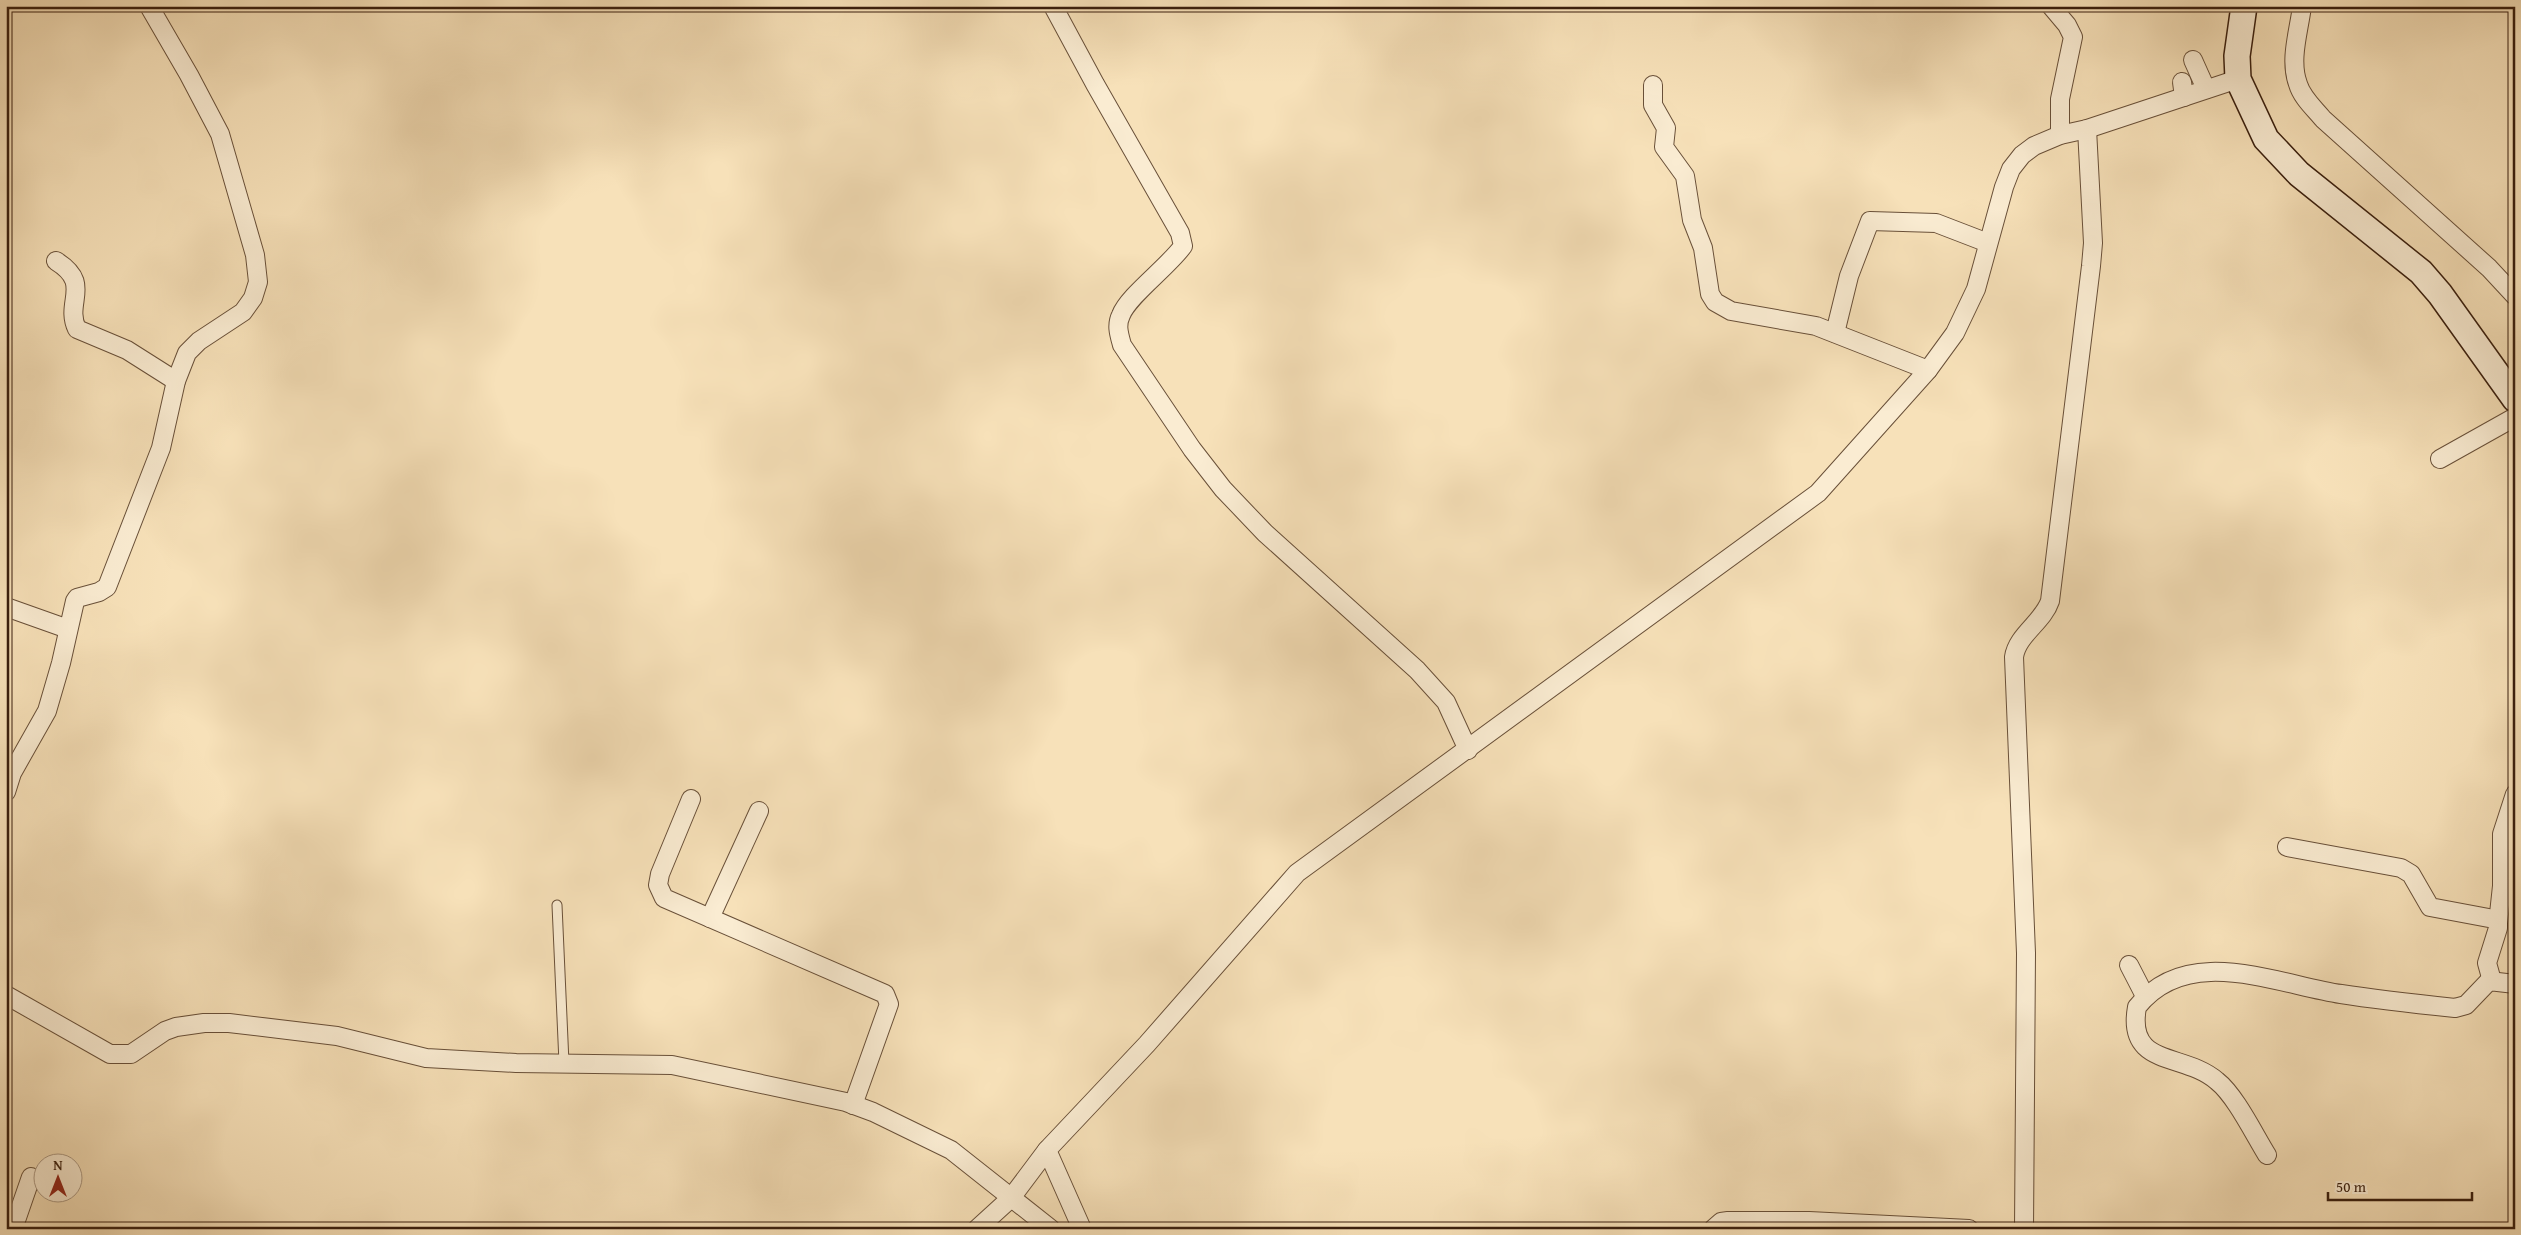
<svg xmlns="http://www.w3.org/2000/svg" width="2521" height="1235" font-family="'Gentium Book Plus',serif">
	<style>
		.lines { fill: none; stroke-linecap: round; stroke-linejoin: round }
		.service-casing { stroke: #695039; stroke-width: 11 }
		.minor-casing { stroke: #695039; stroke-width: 20 }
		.secondary-casing { stroke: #3a1f0e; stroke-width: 28 }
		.service { stroke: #faecd2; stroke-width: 9 }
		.minor { stroke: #faecd2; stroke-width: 18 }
		.secondary { stroke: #faecd2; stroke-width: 25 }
	</style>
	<rect width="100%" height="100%" fill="#f7e1b9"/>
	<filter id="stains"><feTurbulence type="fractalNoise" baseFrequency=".004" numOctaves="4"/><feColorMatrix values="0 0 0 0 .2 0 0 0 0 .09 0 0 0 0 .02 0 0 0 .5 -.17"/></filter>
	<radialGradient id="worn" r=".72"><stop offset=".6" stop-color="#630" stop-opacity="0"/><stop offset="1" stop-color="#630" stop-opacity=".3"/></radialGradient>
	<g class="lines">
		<g class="service-casing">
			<polyline id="service" points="557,905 564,1063"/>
		</g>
		<g class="minor-casing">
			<g id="minor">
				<path d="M 1053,6 L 1095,84 L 1180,233 L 1183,246 C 1168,267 1128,296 1121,315 C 1116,325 1119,334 1122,345 L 1192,449 L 1223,489 L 1265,533 L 1417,670 L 1446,702 L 1468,750"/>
				<polyline points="2051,6 2067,25 2073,37 2060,99 2060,135"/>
				<path d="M 2302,6 C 2299,31 2289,60 2298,84 C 2302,98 2315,109 2323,119 L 2489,268 L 2515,296"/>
				<polyline points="2193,60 2206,89"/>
				<polyline points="2182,82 2184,97"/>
				<polyline points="1653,85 1653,105 1666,128 1664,147 1685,176 1692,220 1703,248 1710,294 1715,302 1731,311 1816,326 1928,370"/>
				<path d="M 56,261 C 93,284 64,302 77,329 L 127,350 L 176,381"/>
				<polyline points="1835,333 1849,276 1870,221 1936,223 1988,243"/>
				<polyline points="2440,459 2515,417"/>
				<polyline points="6,607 68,629"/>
				<polyline points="6,792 12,773 47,711 61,663 75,601 77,598 99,592 107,587 161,448 176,381 187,353 199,341 243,312 253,298 258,282 255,255 220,134 189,75 149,6"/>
				<polyline points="691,799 660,874 658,885 664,898 885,994 889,1004 853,1105"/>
				<polyline points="2287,847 2401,868 2411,874 2430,907 2494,919 2498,923 2498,928 2487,963 2492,981"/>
				<polyline points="710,918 759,811"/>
				<polyline points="2498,923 2502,886 2502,834 2515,794"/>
				<polyline points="2129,965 2145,996"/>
				<polyline points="6,995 110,1054 131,1054 165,1031 176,1027 204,1023 229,1023 337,1036 426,1058 516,1063 672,1065 846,1102 873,1112 951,1150 1051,1229"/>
				<path d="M 2267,1155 C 2254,1134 2235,1095 2217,1081 C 2184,1052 2126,1068 2137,1007 C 2187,943 2276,984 2341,994 C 2379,1000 2417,1004 2455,1008 L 2466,1005 L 2489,981 L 2515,984"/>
				<polyline points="13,1229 31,1177"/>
				<polyline points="977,1229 1011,1198 1047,1150"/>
				<polyline points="1082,1229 1047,1150 1147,1044 1297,873 1818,493 1928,370 1955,333 1976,289 2004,187 2011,169 2022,155 2034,146 2060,135 2087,129 2238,79"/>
				<polyline points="1713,1229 1721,1222 1728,1221 1809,1221 1969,1229"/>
				<path d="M 2024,1229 L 2026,953 L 2014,657 C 2017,635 2043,622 2050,601 L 2091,266 L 2093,243 L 2087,129"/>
			</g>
		</g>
		<g class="secondary-casing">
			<polyline id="secondary" points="2244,6 2237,56 2238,79 2266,139 2299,174 2421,272 2440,294 2515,399"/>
		</g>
		<use href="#service" class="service"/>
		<use href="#minor" class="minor"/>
		<use href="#secondary" class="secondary"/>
	</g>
	<rect width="2521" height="1235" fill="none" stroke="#f7e1b9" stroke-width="25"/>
	<rect x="8" y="8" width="2506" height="1220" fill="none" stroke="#3a1f0e" stroke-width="2.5"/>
	<rect x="12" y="12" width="2496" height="1210" fill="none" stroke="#3a1f0e"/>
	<g transform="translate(58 1178)"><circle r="24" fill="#faecd2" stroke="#ad9a84"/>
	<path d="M0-4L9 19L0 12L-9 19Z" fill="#8f2418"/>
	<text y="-8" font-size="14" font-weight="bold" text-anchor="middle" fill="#3a1f0e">N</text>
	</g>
	<path d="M2328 1192v8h144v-8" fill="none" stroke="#3a1f0e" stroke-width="2.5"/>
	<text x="2336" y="1192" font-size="15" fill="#3a1f0e" stroke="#faecd2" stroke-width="4" paint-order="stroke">50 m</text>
	<rect width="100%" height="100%" filter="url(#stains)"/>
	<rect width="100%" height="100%" fill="url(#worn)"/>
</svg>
